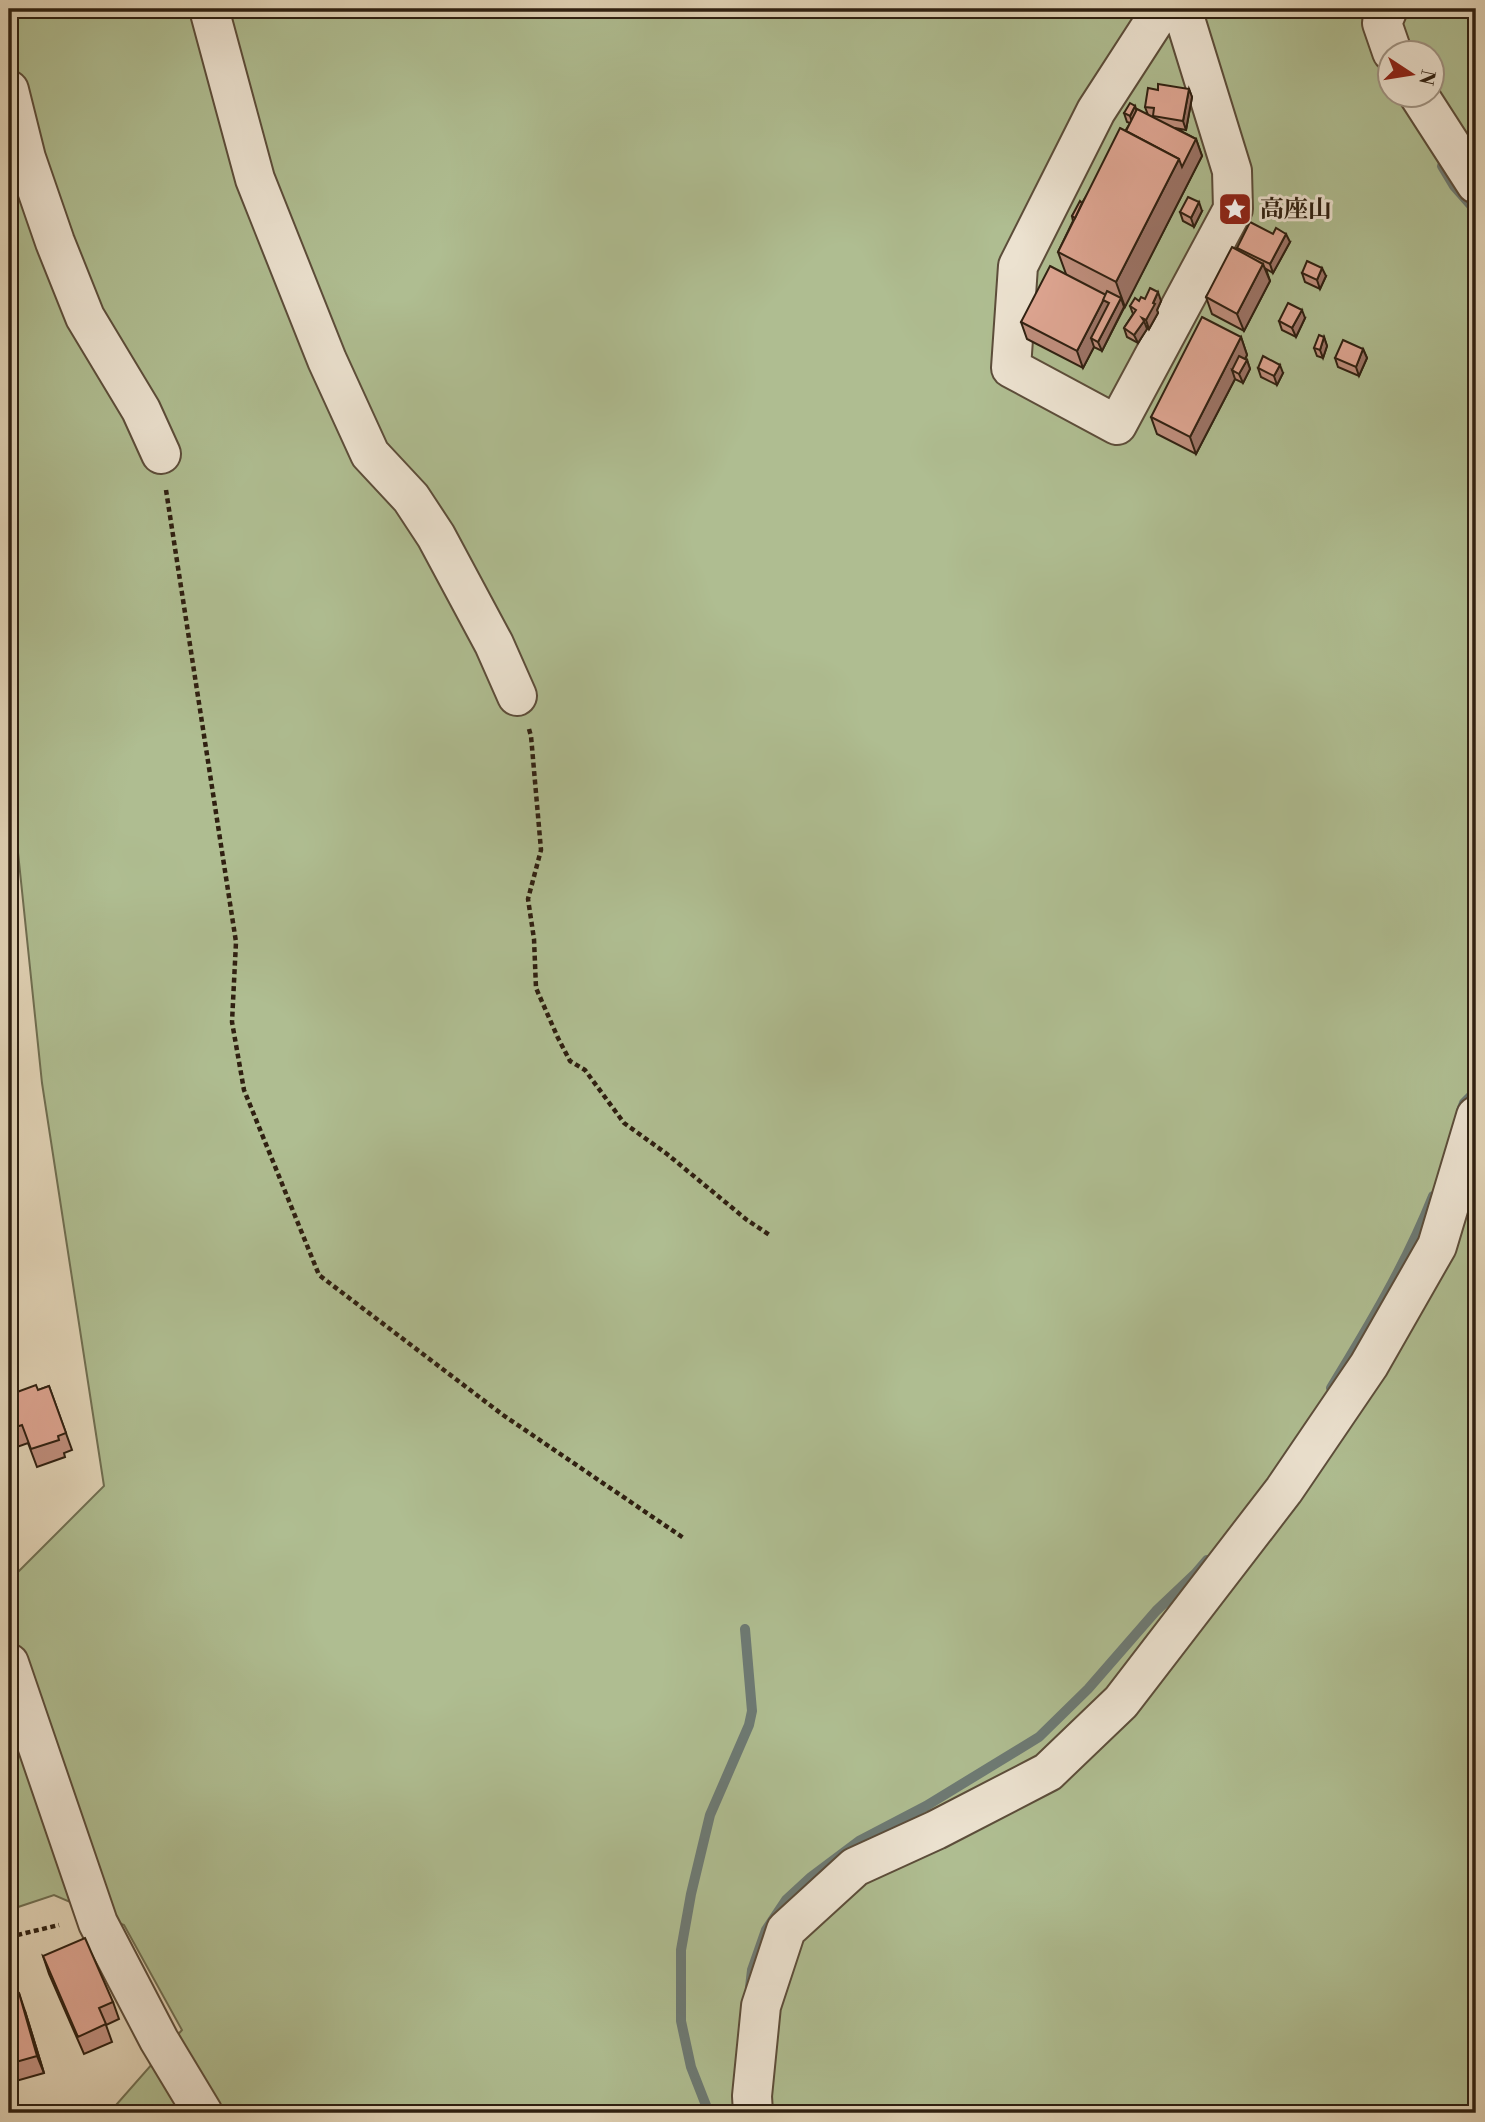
<svg xmlns="http://www.w3.org/2000/svg" width="1485" height="2122" font-family="'Libre Bodoni','Noto Serif JP',serif">
	<style>
		.green { fill: #afbd91; stroke: #6f6e51; stroke-width: 2; fill-rule: evenodd }
		.lines { fill: none; stroke-linecap: round; stroke-linejoin: round }
		.stream { stroke: #6d7a74; stroke-width: 10 }
		.minor-casing { stroke: #5c4d3a; stroke-width: 42 }
		.path { stroke: #2f2011; stroke-width: 4.5; stroke-dasharray: 5 3.5; stroke-linecap: butt }
		.minor { stroke: #ece2d0; stroke-width: 38 }
		.wall { fill: #c08f7e; stroke: #2f2011; stroke-width: 2 }
		.shaded-wall { fill: #9c7467; stroke: #2f2011; stroke-width: 2 }
		.building { fill: #dfa693; stroke: #2f2011; stroke-width: 2 }
		.labels { text-anchor: middle; stroke-width: 6; stroke-linejoin: round; paint-order: stroke }
		.poi-label { font-size: 24px; font-weight: bold; fill: #2f2011; stroke: #ece2d0; text-anchor: start }
	</style>
	<rect width="100%" height="100%" fill="#e1d3b6"/>
	<filter id="stains"><feTurbulence type="fractalNoise" baseFrequency=".00286" numOctaves="4"/><feColorMatrix values="0 0 0 0 .2 0 0 0 0 .09 0 0 0 0 .02 0 0 0 .5 -.17"/></filter>
	<radialGradient id="worn" r=".72"><stop offset=".6" stop-color="#630" stop-opacity="0"/><stop offset="1" stop-color="#630" stop-opacity=".3"/></radialGradient>
	<path class="green" d="M 9,9 L 1476,9 L 1476,2113 L 109,2113 L 182,2030 L 124,1925 L 54,1895 L 9,1910 L 9,1581 L 104,1486 L 42,1083 L 9,766 ZM 1390,52 L 1432,52 L 1432,94 L 1390,94 Z"/>
	<g class="lines">
		<g class="stream">
			<polyline points="1380,59 1390,78"/>
			<polyline points="1442,166 1454,186 1476,211"/>
			<polyline points="1461,1111 1464,1103 1476,1091"/>
			<path d="M 1331,1388 C 1369,1326 1406,1264 1433,1196"/>
			<polyline points="750,1987 752,1970 766,1930 786,1900 811,1877 859,1841 926,1806 1039,1737 1088,1689 1156,1611 1195,1574 1207,1560"/>
			<polyline points="709,2113 691,2067 681,2021 681,1950 691,1894 710,1815 749,1725 752,1711 745,1629"/>
		</g>
		<g class="minor-casing">
			<g id="minor">
				<polyline points="209,9 255,179 327,360 370,454 411,498 436,536 494,644 517,696"/>
				<polyline points="1162,9 1096,111 1018,266 1011,368 1117,425 1233,209 1232,171 1182,9"/>
				<polyline points="1388,9 1382,23 1392,52"/>
				<polyline points="9,90 26,158 55,242 85,317 141,410 161,454"/>
				<polyline points="1418,94 1476,184"/>
				<polyline points="9,1663 98,1923 159,2040 203,2113"/>
				<polyline points="753,2113 752,2096 761,2006 786,1930 855,1867 936,1830 1048,1772 1121,1702 1284,1490 1369,1365 1437,1246 1476,1116"/>
			</g>
		</g>
		<g class="path">
			<polyline points="166,490 236,942 232,1022 244,1090 319,1275 503,1415 685,1539"/>
			<polyline points="529,729 531,736 541,850 528,899 534,939 536,988 558,1038 570,1061 585,1070 624,1123 667,1154 747,1220 771,1236"/>
			<polyline points="9,1937 59,1925"/>
		</g>
		<use href="#minor" class="minor"/>
	</g>
	<g class="wall">
		<polygon points="1189,89 1192,97 1186,130 1175,128 1196,139 1202,156 1102,351 1094,347 1083,368 1027,339 1021,322 1066,274 1058,252 1073,221 1072,216 1082,203 1130,123 1127,122 1124,113 1135,106 1136,110 1148,115 1145,107 1158,90"/>
		<polygon points="1202,211 1194,227 1183,221 1180,212"/>
		<polygon points="1290,242 1273,273 1266,269 1270,281 1244,331 1212,314 1206,297 1238,250 1237,248"/>
		<polygon points="1302,273 1326,276 1320,289 1305,282"/>
		<polygon points="1145,299 1161,301 1157,310 1158,313 1149,329 1147,327 1147,329 1138,343 1127,337 1124,328 1133,314 1130,306 1139,301"/>
		<polygon points="1305,318 1296,337 1282,330 1279,321"/>
		<polygon points="1241,337 1247,355 1245,359 1247,360 1250,369 1243,383 1235,379 1196,454 1157,434 1151,417"/>
		<polygon points="1324,337 1327,346 1323,358 1317,356 1314,348"/>
		<polygon points="1363,349 1367,358 1359,376 1338,367 1335,358"/>
		<polygon points="1258,368 1283,373 1277,385 1261,377"/>
		<polygon points="49,1386 72,1450 64,1453 65,1457 37,1467 28,1443 17,1447 9,1425 38,1390"/>
		<polygon points="43,1956 113,2002 119,2019 106,2025 112,2042 84,2054 49,1974"/>
		<polygon points="9,1996 25,2011 44,2073 9,2083"/>
	</g>
	<g class="shaded-wall">
		<polygon points="1189,89 1192,97 1186,130 1183,121"/>
		<polygon points="1135,106 1138,115 1133,125 1130,116"/>
		<polygon points="1196,139 1202,156 1125,307 1116,282 1179,159"/>
		<polygon points="1199,202 1202,211 1194,227 1191,218"/>
		<polygon points="1286,234 1290,242 1273,273 1270,264"/>
		<polygon points="1263,264 1270,281 1244,331 1237,314"/>
		<polygon points="1322,268 1326,276 1320,289 1317,280"/>
		<polygon points="1158,292 1161,301 1157,310 1158,313 1149,329 1146,320"/>
		<polygon points="1106,295 1112,312 1091,338 1094,347 1083,368 1077,351"/>
		<polygon points="1121,298 1124,307 1102,351 1098,342"/>
		<polygon points="1302,310 1305,318 1296,337 1292,328"/>
		<polygon points="1144,321 1147,329 1138,343 1134,335"/>
		<polygon points="1241,337 1247,355 1238,373 1232,370 1235,379 1196,454 1190,437"/>
		<polygon points="1324,337 1327,346 1323,358 1320,350"/>
		<polygon points="1363,349 1367,358 1359,376 1356,367"/>
		<polygon points="1247,360 1250,369 1243,383 1239,374"/>
		<polygon points="1280,365 1283,373 1277,385 1274,376"/>
		<polygon points="19,1993 25,2011 44,2073 37,2056"/>
	</g>
	<g class="building">
		<polygon points="1158,84 1189,89 1183,121 1153,116 1154,108 1145,107 1148,88 1158,90"/>
		<polygon points="1130,103 1135,106 1130,116 1124,113"/>
		<polygon points="1137,109 1196,139 1182,167 1179,159 1126,131"/>
		<polygon points="1120,128 1179,159 1116,282 1058,252"/>
		<polygon points="1188,197 1199,202 1191,218 1180,212"/>
		<polygon points="1080,201 1082,203 1075,218 1072,216"/>
		<polygon points="1250,222 1273,234 1276,228 1286,234 1270,264 1237,248"/>
		<polygon points="1232,247 1263,264 1237,314 1206,297"/>
		<polygon points="1307,261 1322,268 1317,280 1302,273"/>
		<polygon points="1050,266 1106,295 1077,351 1021,322"/>
		<polygon points="1150,288 1158,292 1153,303 1155,304 1146,320 1142,318 1144,321 1134,335 1124,328 1136,310 1130,306 1135,298 1139,301 1141,297 1145,299"/>
		<polygon points="1107,291 1121,298 1098,342 1091,338 1109,303 1103,300"/>
		<polygon points="1288,303 1302,310 1292,328 1279,321"/>
		<polygon points="1202,317 1241,337 1190,437 1151,417"/>
		<polygon points="1319,335 1324,337 1320,350 1314,348"/>
		<polygon points="1343,340 1363,349 1356,367 1335,358"/>
		<polygon points="1239,356 1247,360 1239,374 1232,370"/>
		<polygon points="1263,356 1280,365 1274,376 1258,368"/>
		<polygon points="36,1385 38,1390 49,1386 66,1433 58,1436 59,1440 31,1449 22,1425 10,1429 9,1425 9,1395"/>
		<polygon points="85,1938 113,2002 99,2008 106,2024 78,2037 43,1956"/>
		<polygon points="19,1993 37,2056 9,2064 9,1996"/>
	</g>
	<defs>
		<g id="sight-square" transform="scale(1.75)"><rect x="-9" y="-9" width="18" height="18" rx="4" fill="#8f2418" stroke="#ece2d0"/><path d="M0-6L1.8-2.2L6-1.7L2.9 1.2L3.7 5.4L0 3.3L-3.7 5.4L-2.9 1.2L-6-1.7L-1.8-2.2Z" fill="#fff"/></g>
	</defs>
	<g fill-rule="evenodd">
		<use href="#sight-square" x="1235" y="209"/>
	</g>
	<g class="labels">
		<g class="poi-label">
			<text x="1260" y="217">高座山</text>
		</g>
	</g>
	<rect width="1485" height="2122" fill="none" stroke="#e1d3b6" stroke-width="35"/>
	<rect x="10" y="10" width="1464" height="2101" fill="none" stroke="#2f2011" stroke-width="3.5"/>
	<rect x="18" y="18" width="1450" height="2087" fill="none" stroke="#2f2011" stroke-width="2"/>
	<g transform="translate(1411 74) rotate(102)"><circle r="33" fill="#ece2d0" stroke="#a09484" stroke-width="2"/>
	<path d="M0-5L12 26L0 18L-12 26Z" fill="#8f2418"/>
	<text y="-10" font-size="19" font-weight="bold" text-anchor="middle" fill="#2f2011">N</text>
	</g>
	<rect width="100%" height="100%" filter="url(#stains)"/>
	<rect width="100%" height="100%" fill="url(#worn)"/>
</svg>
